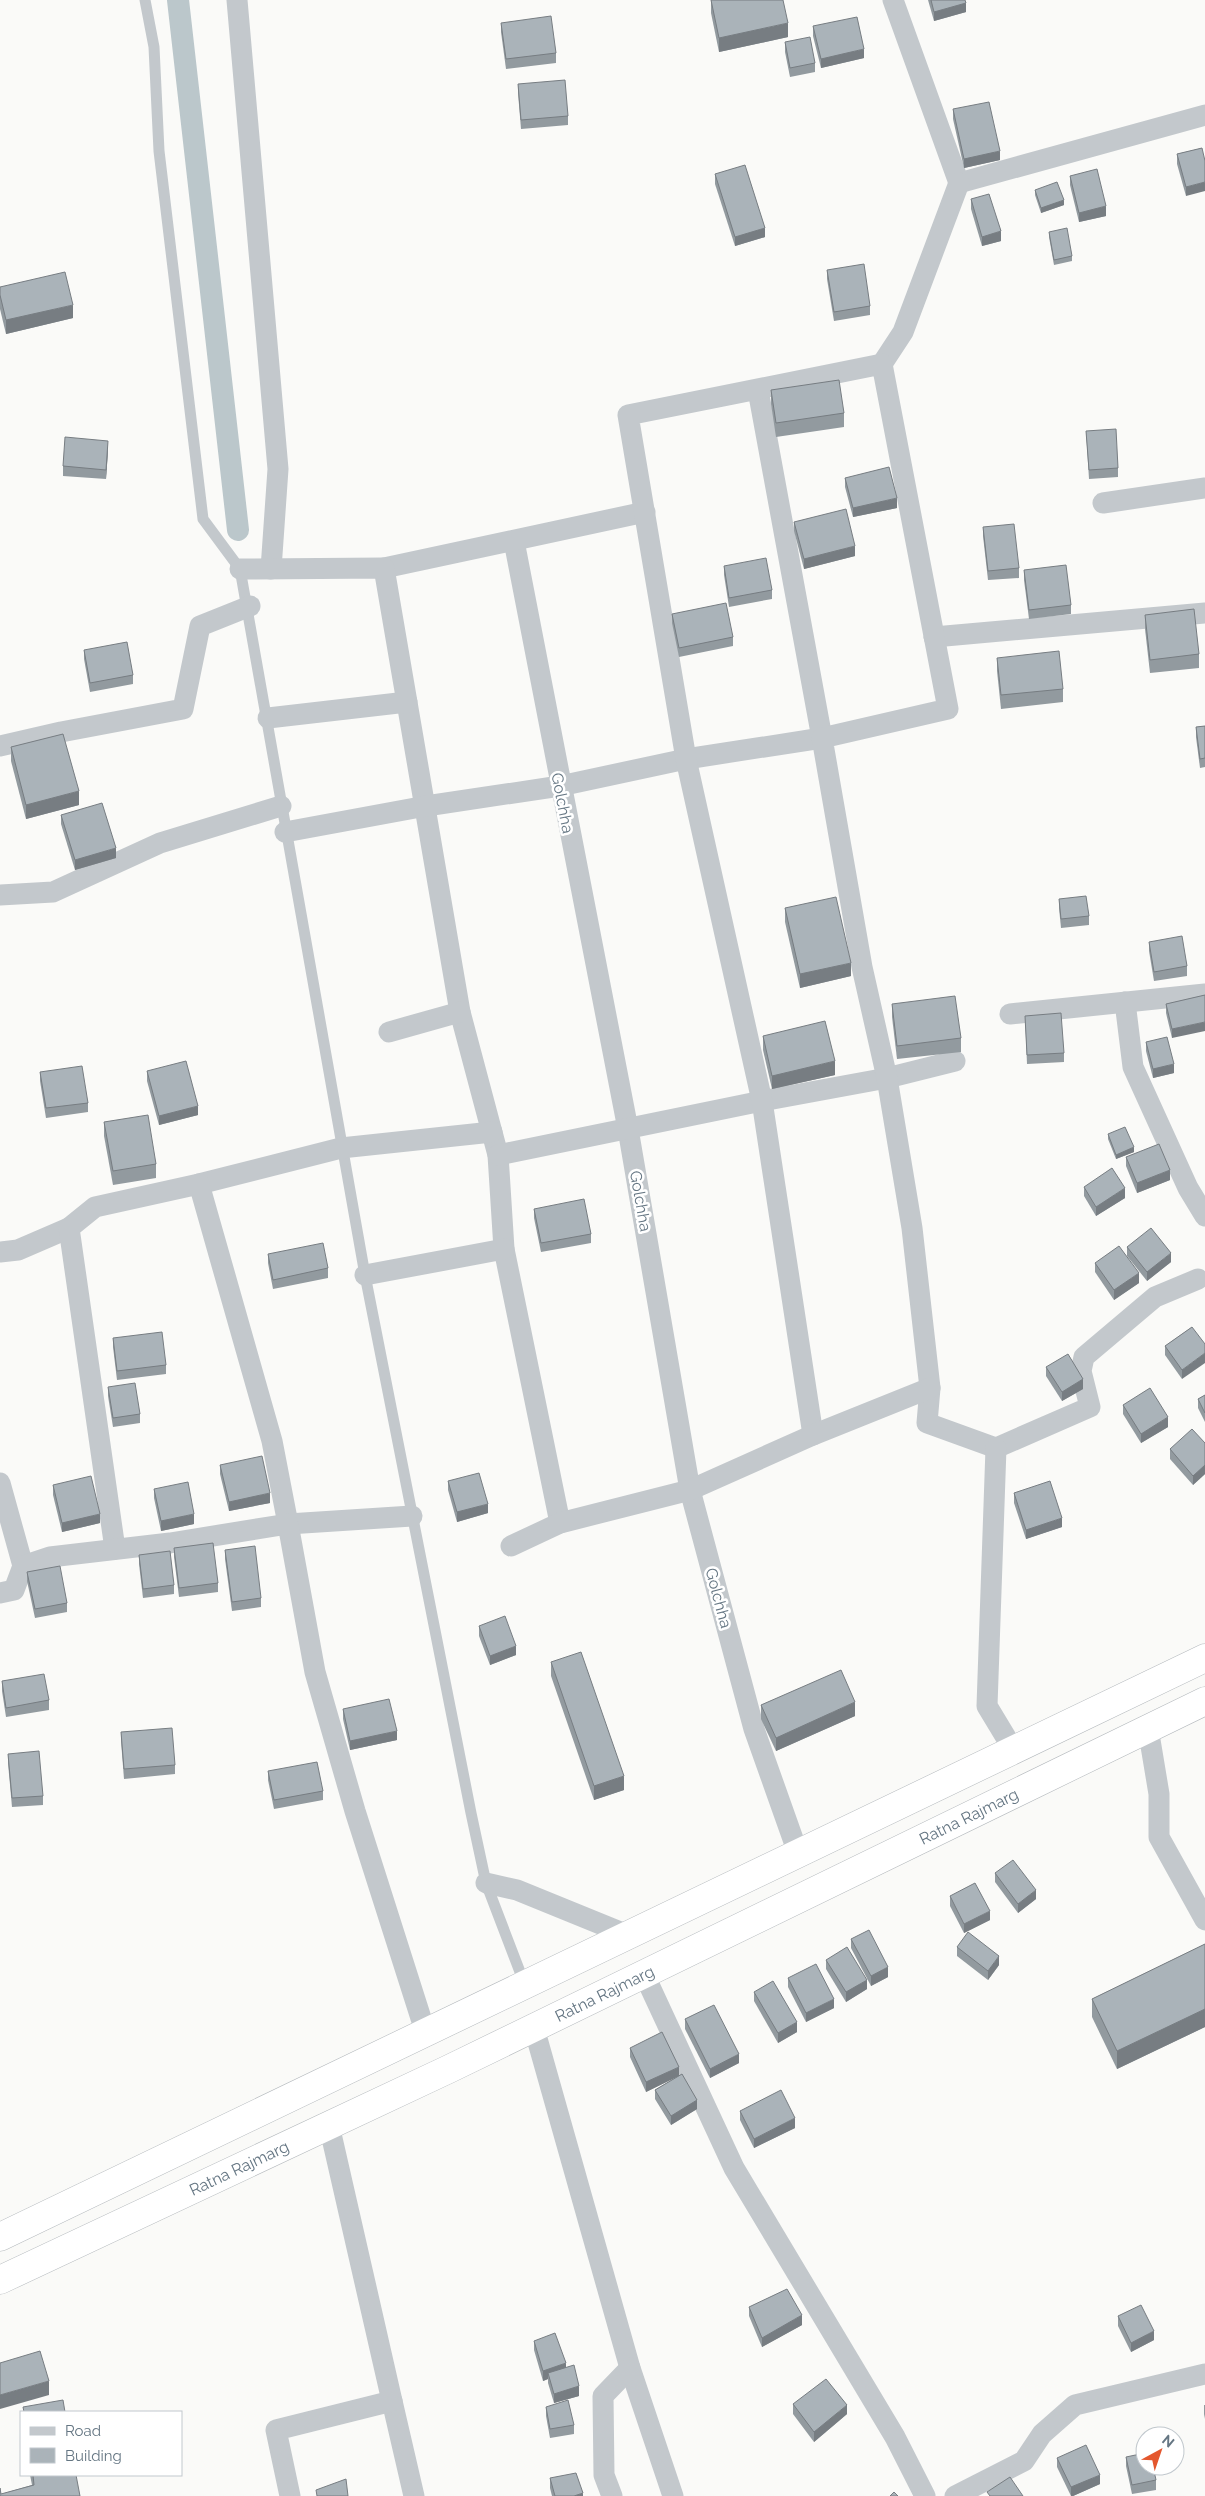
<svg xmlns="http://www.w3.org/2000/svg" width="1205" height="2496" font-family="Raleway,sans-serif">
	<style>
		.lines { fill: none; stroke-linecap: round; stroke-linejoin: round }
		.canal { stroke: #bbc7cb; stroke-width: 22 }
		.trunk-casing { stroke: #b4b9bd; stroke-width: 29 }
		.service { stroke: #c3c8cc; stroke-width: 11 }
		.minor { stroke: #c3c8cc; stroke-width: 21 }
		.trunk { stroke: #fff; stroke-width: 28 }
		.wall { fill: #929a9f }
		.shaded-wall { fill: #777d82 }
		.building { fill: #aab3b9; stroke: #777d82 }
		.labels { text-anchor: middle; stroke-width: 5; stroke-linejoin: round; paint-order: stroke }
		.street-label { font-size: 16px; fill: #657683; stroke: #fff }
	</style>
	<rect width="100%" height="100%" fill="#fafaf8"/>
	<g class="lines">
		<polyline class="canal" points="178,0 238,530"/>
		<g class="trunk-casing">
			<g id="trunk">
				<polyline points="0,2237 1205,1658"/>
				<path id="s1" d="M 0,2280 L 449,2069 L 1205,1701"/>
			</g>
		</g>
		<polyline class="service" points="145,0 154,47 159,151 203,519 240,569 365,1275 471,1813 486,1883 525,1985"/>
		<g class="minor">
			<polyline points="237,0 278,469 271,569"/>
			<polyline points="893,0 959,183 1205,115"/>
			<polyline points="882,364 903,332 959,183"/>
			<polyline points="1103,503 1205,488"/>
			<polyline points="514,541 628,1129 690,1490 754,1729 798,1853"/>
			<polyline points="384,568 645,512"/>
			<polyline points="240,569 384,568 460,1012 498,1155 504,1249 560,1523"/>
			<polyline points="934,637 1205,613"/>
			<polyline points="268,718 407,702"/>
			<polyline points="0,746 61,732 183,709 200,626 250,606"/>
			<polyline points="285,832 426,806 560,786 686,759 822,738 758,390"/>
			<polyline points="0,895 53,892 160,843 281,806"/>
			<polyline points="1125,1002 1133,1067 1188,1188 1205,1216"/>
			<polyline points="1010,1014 1205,994"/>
			<polyline points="389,1032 460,1012"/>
			<polyline points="498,1155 762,1101 887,1078 955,1061"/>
			<polyline points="199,1184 341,1148 492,1132"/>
			<polyline points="0,1252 18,1250 69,1228"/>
			<polyline points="365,1275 504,1249"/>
			<polyline points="813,1435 762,1101 686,759 628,415 882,364 948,709 822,738 862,967 887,1078 912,1228 930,1388 927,1423 996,1448 1090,1407 1081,1371 1084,1357 1155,1297 1198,1279"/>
			<polyline points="996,1448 987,1706 1013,1749"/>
			<polyline points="0,1483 23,1566"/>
			<polyline points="511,1546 560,1523 690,1490 813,1435 930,1388"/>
			<polyline points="115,1549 69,1228 95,1207 199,1184 272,1441 288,1524 412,1516"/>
			<polyline points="0,1593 14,1590 23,1566 50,1557 170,1543 288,1524 315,1672 355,1811 426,2034"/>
			<polyline points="1148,1728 1159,1794 1159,1837 1205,1920"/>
			<polyline points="486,1883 517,1890 630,1936"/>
			<polyline points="644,1974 734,2168 895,2437 925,2496"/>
			<polyline points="534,2028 630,2368 673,2496"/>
			<polyline points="392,2401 414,2496"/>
			<polyline points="290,2496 276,2430 392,2401 329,2125"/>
			<polyline points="612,2496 604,2475 603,2396 630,2368"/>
			<polyline points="955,2496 1024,2461 1042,2434 1075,2405 1205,2374"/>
		</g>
		<use href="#trunk" class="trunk"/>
	</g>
	<g class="wall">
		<polygon points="711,0 788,37 719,52 711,13"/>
		<polygon points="928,0 965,0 966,12 934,21"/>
		<polygon points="501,23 556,53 556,63 506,69 501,32"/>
		<polygon points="813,26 864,58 821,68 813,36"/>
		<polygon points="785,42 815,63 815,72 790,77 785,52"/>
		<polygon points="518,84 568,116 568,125 521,129 518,93"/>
		<polygon points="953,109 1000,160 964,168 953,119"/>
		<polygon points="1202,148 1186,196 1177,164 1177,154"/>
		<polygon points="715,174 765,237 735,246 715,184"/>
		<polygon points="1070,176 1106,216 1079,222 1070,185"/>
		<polygon points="1035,190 1064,205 1041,213 1035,195"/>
		<polygon points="971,199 1001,241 982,246 971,209"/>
		<polygon points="1049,232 1072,256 1072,261 1054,265 1049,237"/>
		<polygon points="827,270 870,306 870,315 834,321 827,279"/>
		<polygon points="0,287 73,318 6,334 0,309"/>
		<polygon points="771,390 844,413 844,427 776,437 771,404"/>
		<polygon points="1086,431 1118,468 1118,477 1089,479"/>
		<polygon points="108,450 106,479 63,476 63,466"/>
		<polygon points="845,478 897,508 853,517 845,487"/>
		<polygon points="794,522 855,556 804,569 794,531"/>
		<polygon points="983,527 1019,568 1019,578 988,580 983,536"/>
		<polygon points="724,566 772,590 772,599 729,607 724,575"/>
		<polygon points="1024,570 1071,605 1071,614 1029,619 1024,580"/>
		<polygon points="672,614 733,637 733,646 679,657 672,623"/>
		<polygon points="1145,615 1199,654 1199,668 1150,673 1145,629"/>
		<polygon points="84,650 133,675 133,684 90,692 84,659"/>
		<polygon points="997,658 1063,689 1063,702 1001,709 997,671"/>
		<polygon points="1205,726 1205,767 1200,768 1196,737 1196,727"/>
		<polygon points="11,747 79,805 26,819 11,761"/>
		<polygon points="61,815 116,858 75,870 61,824"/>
		<polygon points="1059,899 1089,916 1089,925 1061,928 1059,908"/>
		<polygon points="785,908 851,976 800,988 785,922"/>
		<polygon points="1149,942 1187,966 1187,976 1154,981 1149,951"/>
		<polygon points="1205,995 1172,1038 1166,1013 1166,1004"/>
		<polygon points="892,1004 961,1038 961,1052 897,1059 892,1017"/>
		<polygon points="1025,1016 1064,1053 1064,1062 1027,1064"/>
		<polygon points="763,1036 835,1075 772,1089 763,1050"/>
		<polygon points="1146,1042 1174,1073 1153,1078 1146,1051"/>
		<polygon points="147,1071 198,1115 159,1125 147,1081"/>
		<polygon points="40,1072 88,1103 88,1112 46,1118 40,1081"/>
		<polygon points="104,1122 156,1164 156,1178 113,1185 104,1136"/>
		<polygon points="1108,1134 1134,1152 1116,1159 1108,1139"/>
		<polygon points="1126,1157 1170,1180 1137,1193 1126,1166"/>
		<polygon points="1084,1187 1125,1198 1096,1216 1084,1196"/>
		<polygon points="534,1209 591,1234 591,1243 541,1252 534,1218"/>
		<polygon points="1127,1247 1171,1262 1147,1281 1127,1256"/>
		<polygon points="268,1254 328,1268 328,1278 273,1289 268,1263"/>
		<polygon points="1095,1263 1139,1283 1114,1300 1095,1272"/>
		<polygon points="1192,1327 1182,1379 1165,1355 1165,1346"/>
		<polygon points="113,1338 166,1365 166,1374 117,1380 113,1347"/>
		<polygon points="1046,1367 1083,1389 1062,1401 1046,1376"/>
		<polygon points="108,1387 140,1414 140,1423 113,1427 108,1396"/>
		<polygon points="1205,1395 1205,1422 1198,1408 1198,1399"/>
		<polygon points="1123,1405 1168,1427 1141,1443 1123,1414"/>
		<polygon points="1205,1443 1205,1474 1193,1485 1170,1459 1170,1449"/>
		<polygon points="220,1465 270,1503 229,1511 220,1474"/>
		<polygon points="448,1481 488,1513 457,1522 448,1490"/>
		<polygon points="53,1485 100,1523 62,1532 53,1495"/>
		<polygon points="154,1489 194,1524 161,1531 154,1498"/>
		<polygon points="1014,1493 1062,1527 1026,1539 1014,1503"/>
		<polygon points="174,1548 218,1583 218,1592 179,1597 174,1557"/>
		<polygon points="225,1550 261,1598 261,1607 232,1611 225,1559"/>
		<polygon points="139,1555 174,1585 174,1594 143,1598 139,1564"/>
		<polygon points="27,1572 67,1603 67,1612 35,1618 27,1581"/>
		<polygon points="479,1626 516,1655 490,1665 479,1636"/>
		<polygon points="551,1662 624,1790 594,1800 551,1676"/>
		<polygon points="2,1681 49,1700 49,1710 6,1717 2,1691"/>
		<polygon points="761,1705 855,1716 776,1751 761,1719"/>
		<polygon points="343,1709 397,1740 350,1750 343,1719"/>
		<polygon points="121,1732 175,1765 175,1774 124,1779 121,1741"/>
		<polygon points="8,1754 43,1796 43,1805 12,1807 8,1763"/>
		<polygon points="268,1771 323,1791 323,1800 274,1809 268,1780"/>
		<polygon points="995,1873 1036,1899 1018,1913 995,1882"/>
		<polygon points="950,1896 990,1920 964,1933 950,1906"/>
		<polygon points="851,1939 888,1977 871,1986 851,1948"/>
		<polygon points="1205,1944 1205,2027 1117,2069 1092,2017 1092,1999"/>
		<polygon points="957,1947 999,1965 988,1980 957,1956"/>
		<polygon points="826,1960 867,1989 846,2002 826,1969"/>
		<polygon points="788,1978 834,2008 806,2022 788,1987"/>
		<polygon points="754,1992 797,2032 778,2043 754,2001"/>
		<polygon points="685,2019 739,2063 710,2078 685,2029"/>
		<polygon points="630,2048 679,2076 697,2109 671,2125 655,2099 655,2090 678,2076 646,2092 630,2057"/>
		<polygon points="740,2111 795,2128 754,2148 740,2120"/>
		<polygon points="749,2307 802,2325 762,2347 749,2316"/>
		<polygon points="1118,2316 1154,2340 1131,2352 1118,2326"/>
		<polygon points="534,2341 566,2367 579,2396 554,2403 548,2383 548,2379 543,2381 534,2350"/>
		<polygon points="793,2404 847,2414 814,2442 793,2414"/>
		<polygon points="1204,2405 1205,2405 1205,2419 1204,2414"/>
		<polygon points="546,2407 574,2425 574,2434 550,2438 546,2416"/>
		<polygon points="1126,2457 1156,2480 1156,2490 1132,2494 1126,2466"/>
		<polygon points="1057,2458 1100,2484 1073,2496 1071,2496 1057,2467"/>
		<polygon points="30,2475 76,2475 1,2494 32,2485"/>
		<polygon points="550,2478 583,2496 552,2496 550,2488"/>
	</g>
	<g class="shaded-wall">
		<polygon points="966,3 966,12 934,21 934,12"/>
		<polygon points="788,23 788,37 719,52 719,38"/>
		<polygon points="864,49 864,58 821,68 821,59"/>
		<polygon points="1000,151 1000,160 964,168 964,159"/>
		<polygon points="1205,182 1205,191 1186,196 1186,187"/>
		<polygon points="1064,200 1064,205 1041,213 1041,208"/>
		<polygon points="1106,206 1106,216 1079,222 1079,213"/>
		<polygon points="765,228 765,237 735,246 735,237"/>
		<polygon points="1001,231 1001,241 982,246 982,237"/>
		<polygon points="73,305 73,318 6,334 6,320"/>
		<polygon points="108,441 108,450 106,479 106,470"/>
		<polygon points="897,498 897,508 853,517 853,508"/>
		<polygon points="855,546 855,556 804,569 804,559"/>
		<polygon points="79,791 79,805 26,819 26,805"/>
		<polygon points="116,848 116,858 75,870 75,860"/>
		<polygon points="851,963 851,976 800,988 800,974"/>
		<polygon points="1205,1022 1205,1031 1172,1038 1172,1029"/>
		<polygon points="835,1061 835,1075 772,1089 772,1076"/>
		<polygon points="1174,1064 1174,1073 1153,1078 1153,1069"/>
		<polygon points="198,1106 198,1115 159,1125 159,1116"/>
		<polygon points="1134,1147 1134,1152 1116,1159 1116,1155"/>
		<polygon points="1170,1170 1170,1180 1137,1193 1137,1183"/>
		<polygon points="1125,1188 1125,1198 1096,1216 1096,1207"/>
		<polygon points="1171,1253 1171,1262 1147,1281 1147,1272"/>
		<polygon points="1139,1273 1139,1283 1114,1300 1114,1290"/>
		<polygon points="1205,1353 1205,1363 1182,1379 1182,1370"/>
		<polygon points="1083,1379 1083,1389 1062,1401 1062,1392"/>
		<polygon points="1168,1417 1168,1427 1141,1443 1141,1434"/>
		<polygon points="1205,1465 1205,1474 1193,1485 1193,1476"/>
		<polygon points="270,1493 270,1503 229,1511 229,1502"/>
		<polygon points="488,1504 488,1513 457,1522 457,1512"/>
		<polygon points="100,1514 100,1523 62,1532 62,1523"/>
		<polygon points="194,1514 194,1524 161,1531 161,1521"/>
		<polygon points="1062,1518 1062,1527 1026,1539 1026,1530"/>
		<polygon points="516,1646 516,1655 490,1665 490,1656"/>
		<polygon points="855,1702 855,1716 776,1751 776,1738"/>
		<polygon points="397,1731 397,1740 350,1750 350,1741"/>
		<polygon points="624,1776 624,1790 594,1800 594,1786"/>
		<polygon points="1036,1890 1036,1899 1018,1913 1018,1904"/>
		<polygon points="990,1911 990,1920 964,1933 964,1924"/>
		<polygon points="999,1956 999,1965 988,1980 988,1971"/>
		<polygon points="888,1967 888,1977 871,1986 871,1976"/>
		<polygon points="867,1980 867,1989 846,2002 846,1992"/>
		<polygon points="834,1999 834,2008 806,2022 806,2013"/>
		<polygon points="1205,2009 1205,2027 1117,2069 1117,2051"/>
		<polygon points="797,2022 797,2032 778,2043 778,2033"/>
		<polygon points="739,2054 739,2063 710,2078 710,2069"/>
		<polygon points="679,2067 679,2076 646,2092 646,2082"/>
		<polygon points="697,2100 697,2109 671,2125 671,2116"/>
		<polygon points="795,2118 795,2128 754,2148 754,2139"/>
		<polygon points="802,2315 802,2325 762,2347 762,2338"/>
		<polygon points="1154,2331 1154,2340 1131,2352 1131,2343"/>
		<polygon points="566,2363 566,2372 548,2373 548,2379 543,2381 543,2371"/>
		<polygon points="49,2381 49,2395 0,2409 0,2395"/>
		<polygon points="579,2386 579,2396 554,2403 554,2394"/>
		<polygon points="847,2405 847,2414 814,2442 814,2432"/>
		<polygon points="1100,2475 1100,2484 1073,2496 1071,2496 1071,2487"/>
		<polygon points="583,2493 583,2496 574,2496"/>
	</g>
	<g class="building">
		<polygon points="711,0 783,0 788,23 719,38"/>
		<polygon points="931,0 965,0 966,3 934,12"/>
		<polygon points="551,16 556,53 506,59 501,23"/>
		<polygon points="857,17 864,49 821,59 813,26"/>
		<polygon points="810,37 815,63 790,68 785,42"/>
		<polygon points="565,80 568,116 521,120 518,84"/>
		<polygon points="989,102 1000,151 964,159 953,109"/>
		<polygon points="1202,148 1205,161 1205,182 1186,187 1177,154"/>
		<polygon points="745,165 765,228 735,237 715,174"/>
		<polygon points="1097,169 1106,206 1079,213 1070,176"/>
		<polygon points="1057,182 1064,200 1041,208 1035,190"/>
		<polygon points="989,194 1001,231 982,237 971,199"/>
		<polygon points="1067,228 1072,256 1054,260 1049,232"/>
		<polygon points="864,264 870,306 834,312 827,270"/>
		<polygon points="65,272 73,305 6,320 0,295 0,287"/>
		<polygon points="839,380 844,413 776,423 771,390"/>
		<polygon points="1116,429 1118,468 1089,470 1086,431"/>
		<polygon points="65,437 108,441 106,470 63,466"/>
		<polygon points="889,467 897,498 853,508 845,478"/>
		<polygon points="846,509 855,546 804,559 794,522"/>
		<polygon points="1014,524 1019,568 988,571 983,527"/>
		<polygon points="766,558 772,590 729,598 724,566"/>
		<polygon points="1066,565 1071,605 1029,610 1024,570"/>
		<polygon points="726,603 733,637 679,648 672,614"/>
		<polygon points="1194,609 1199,654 1150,660 1145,615"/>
		<polygon points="127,642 133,675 90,683 84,650"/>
		<polygon points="1059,651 1063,689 1001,695 997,658"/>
		<polygon points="1205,726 1205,758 1200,759 1196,727"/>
		<polygon points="63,734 79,791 26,805 11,747"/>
		<polygon points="102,803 116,848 75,860 61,815"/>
		<polygon points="1086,896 1089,916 1061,919 1059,899"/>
		<polygon points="836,897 851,963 800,974 785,908"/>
		<polygon points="1182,936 1187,966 1154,972 1149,942"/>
		<polygon points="1205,995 1205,1022 1172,1029 1166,1004"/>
		<polygon points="955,996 961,1038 897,1046 892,1004"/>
		<polygon points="1061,1013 1064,1053 1027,1055 1025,1016"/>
		<polygon points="825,1021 835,1061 772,1076 763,1036"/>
		<polygon points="1167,1037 1174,1064 1153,1069 1146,1042"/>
		<polygon points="186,1061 198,1106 159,1116 147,1071"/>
		<polygon points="82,1066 88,1103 46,1108 40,1072"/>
		<polygon points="148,1115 156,1164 113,1171 104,1122"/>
		<polygon points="1125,1127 1134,1147 1116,1155 1108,1134"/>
		<polygon points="1159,1144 1170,1170 1137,1183 1126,1157"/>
		<polygon points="1112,1168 1125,1188 1096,1207 1084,1187"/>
		<polygon points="584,1199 591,1234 541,1243 534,1209"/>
		<polygon points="1151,1228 1171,1253 1147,1272 1127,1247"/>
		<polygon points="323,1243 328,1268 273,1280 268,1254"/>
		<polygon points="1119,1246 1139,1273 1114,1290 1095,1263"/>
		<polygon points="1192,1327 1205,1344 1205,1353 1182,1370 1165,1346"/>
		<polygon points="162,1332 166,1365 117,1371 113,1338"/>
		<polygon points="1068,1354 1083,1379 1062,1392 1046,1367"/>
		<polygon points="135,1383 140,1414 113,1418 108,1387"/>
		<polygon points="1150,1388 1168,1417 1141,1434 1123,1405"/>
		<polygon points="1205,1395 1205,1413 1198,1399"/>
		<polygon points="1192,1429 1205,1443 1205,1465 1193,1476 1170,1449"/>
		<polygon points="262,1456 270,1493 229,1502 220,1465"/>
		<polygon points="479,1473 488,1504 457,1512 448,1481"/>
		<polygon points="91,1476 100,1514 62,1523 53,1485"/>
		<polygon points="1050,1481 1062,1518 1026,1530 1014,1493"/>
		<polygon points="188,1482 194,1514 161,1521 154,1489"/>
		<polygon points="213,1543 218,1583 179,1588 174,1548"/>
		<polygon points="255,1546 261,1598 232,1602 225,1550"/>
		<polygon points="170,1551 174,1585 143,1589 139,1555"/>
		<polygon points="60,1566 67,1603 35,1609 27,1572"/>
		<polygon points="505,1616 516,1646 490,1656 479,1626"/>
		<polygon points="581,1652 624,1776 594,1786 551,1662"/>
		<polygon points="841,1670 855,1702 776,1738 761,1705"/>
		<polygon points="44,1674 49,1700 6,1708 2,1681"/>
		<polygon points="389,1699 397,1731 350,1741 343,1709"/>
		<polygon points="172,1728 175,1765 124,1769 121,1732"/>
		<polygon points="39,1751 43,1796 12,1798 8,1754"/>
		<polygon points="317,1762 323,1791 274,1800 268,1771"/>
		<polygon points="1013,1860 1036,1890 1018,1904 995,1873"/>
		<polygon points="975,1883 990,1911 964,1924 950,1896"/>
		<polygon points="869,1930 888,1967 871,1976 851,1939"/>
		<polygon points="968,1932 999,1956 988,1971 957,1947"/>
		<polygon points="1205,1944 1205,2009 1117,2051 1092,1999"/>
		<polygon points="847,1947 867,1980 846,1992 826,1960"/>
		<polygon points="816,1964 834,1999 806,2013 788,1978"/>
		<polygon points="773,1981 797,2022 778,2033 754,1992"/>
		<polygon points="714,2005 739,2054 710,2069 685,2019"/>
		<polygon points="662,2032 679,2067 646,2082 630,2048"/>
		<polygon points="682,2074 697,2100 671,2116 655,2090"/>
		<polygon points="781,2090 795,2118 754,2139 740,2111"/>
		<polygon points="787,2289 802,2315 762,2338 749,2307"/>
		<polygon points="1141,2305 1154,2331 1131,2343 1118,2316"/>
		<polygon points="555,2333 566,2363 543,2371 534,2341"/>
		<polygon points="40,2351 49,2381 0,2395 0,2363"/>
		<polygon points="574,2365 579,2386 554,2394 548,2373"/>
		<polygon points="826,2379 847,2405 814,2432 793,2404"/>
		<polygon points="63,2400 65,2412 24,2412 23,2407"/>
		<polygon points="568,2400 574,2425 550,2429 546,2407"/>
		<polygon points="1086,2445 1100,2475 1071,2487 1057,2458"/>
		<polygon points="1145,2453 1145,2466 1153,2466 1156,2480 1132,2485 1126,2457"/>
		<polygon points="576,2473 583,2493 574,2496 555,2496 550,2478"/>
		<polygon points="33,2475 76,2475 80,2496 0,2496 0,2488 1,2494 34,2485"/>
		<polygon points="1010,2477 1023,2496 990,2496 987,2492"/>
		<polygon points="346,2479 348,2496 317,2496 316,2490"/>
		<polygon points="894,2492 898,2496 890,2496"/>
	</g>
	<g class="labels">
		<g class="street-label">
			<text transform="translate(563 803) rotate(79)" y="6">Golchha</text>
			<text transform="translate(641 1201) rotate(80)" y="6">Golchha</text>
			<text transform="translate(719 1598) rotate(75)" y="6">Golchha</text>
			<text dy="6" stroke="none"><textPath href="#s1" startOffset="1074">Ratna Rajmarg</textPath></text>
			<text dy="6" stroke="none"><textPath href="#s1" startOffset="669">Ratna Rajmarg</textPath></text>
			<text dy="6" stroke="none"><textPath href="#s1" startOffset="264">Ratna Rajmarg</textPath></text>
		</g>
	</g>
	<rect x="20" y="2411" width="162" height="65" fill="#ffffff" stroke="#c1c8cd"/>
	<rect x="30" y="2427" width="25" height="8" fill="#c3c8cc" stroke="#c1c8cd"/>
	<text x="65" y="2436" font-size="15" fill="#657683">Road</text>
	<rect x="30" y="2448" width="25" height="15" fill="#aab3b9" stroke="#c1c8cd"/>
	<text x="65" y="2461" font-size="15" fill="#657683">Building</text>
	<g transform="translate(1160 2451) rotate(40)"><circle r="24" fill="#ffffff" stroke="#c1c8cd"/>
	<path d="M0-4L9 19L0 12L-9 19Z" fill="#e4572e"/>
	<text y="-8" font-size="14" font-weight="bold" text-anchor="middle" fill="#657683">N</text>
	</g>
</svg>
